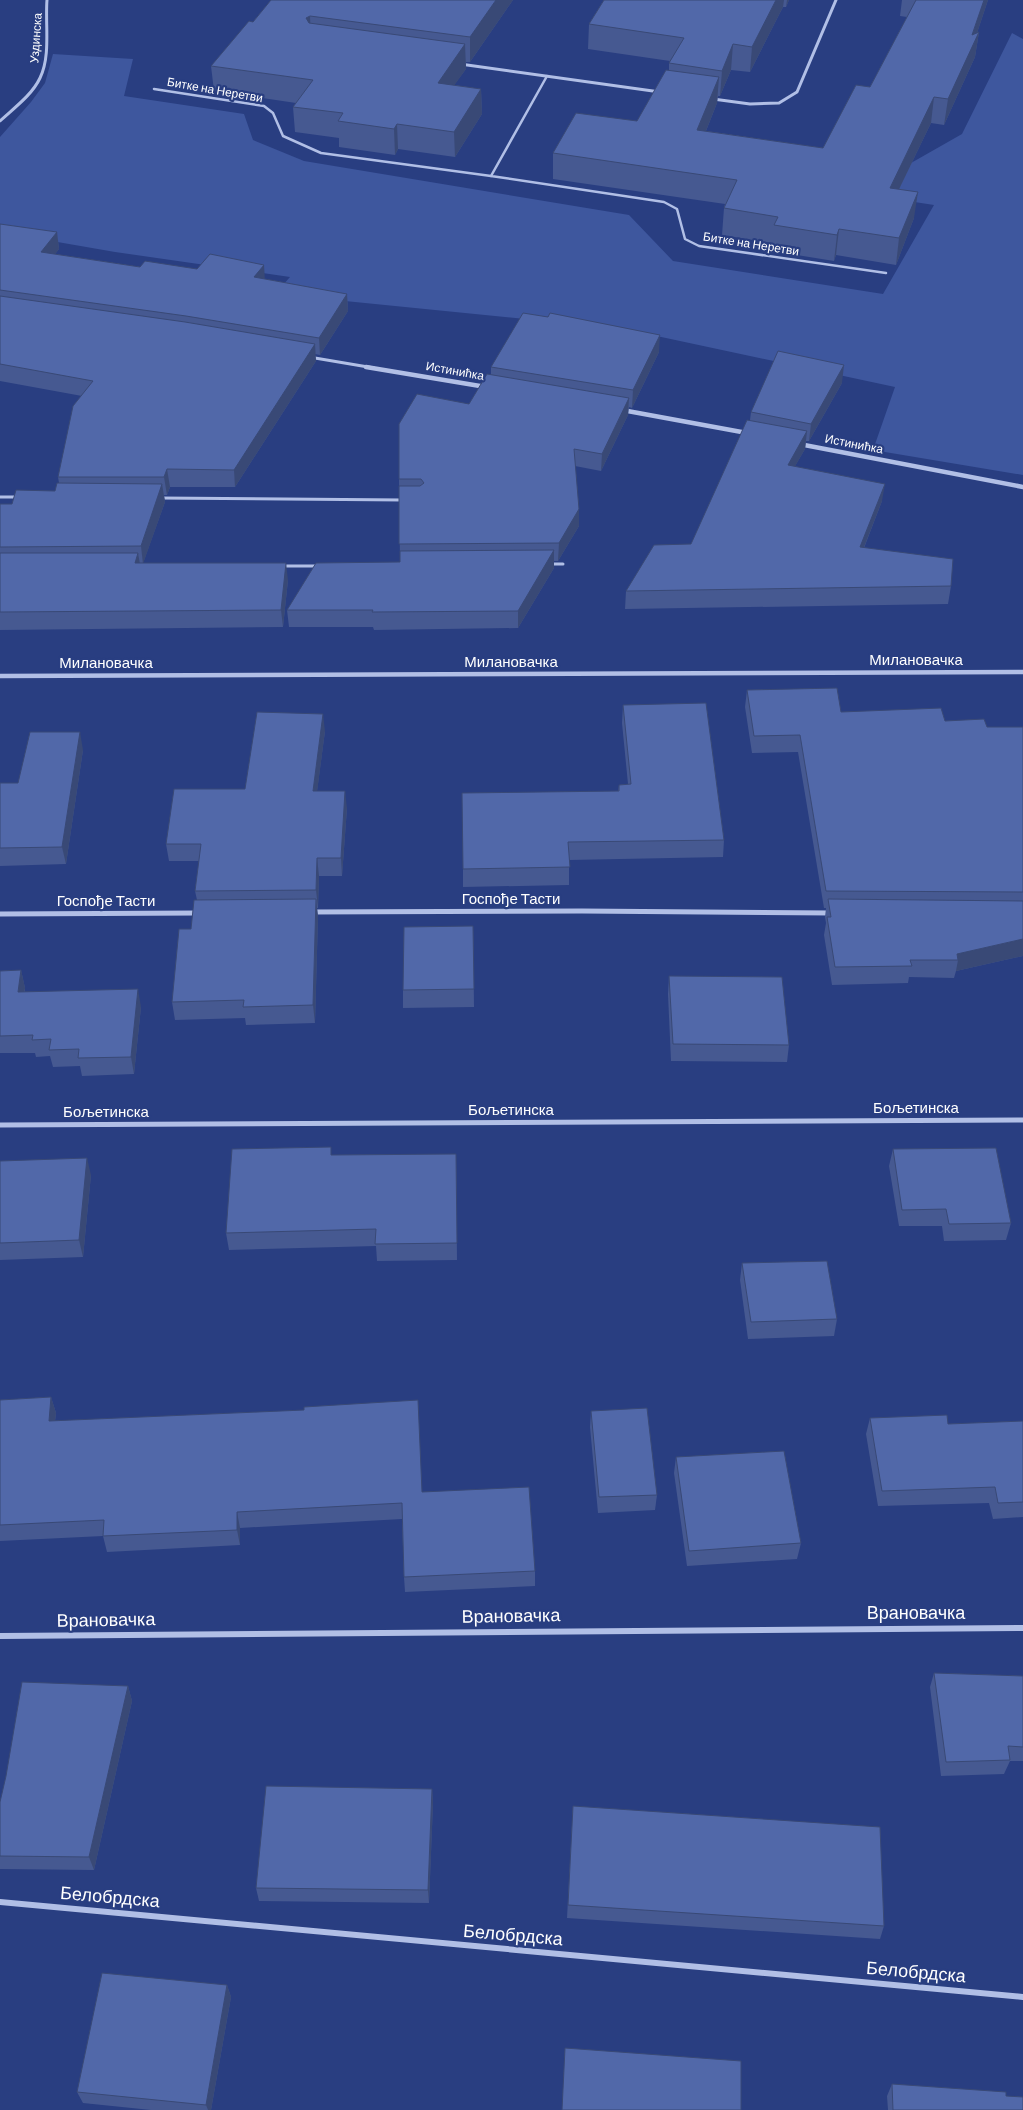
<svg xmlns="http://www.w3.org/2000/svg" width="1023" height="2110" font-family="Barlow,sans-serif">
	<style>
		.green { fill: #3e579e }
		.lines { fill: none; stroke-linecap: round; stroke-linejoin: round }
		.service-far1 { stroke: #b1bfe6; stroke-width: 2.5 }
		.service { stroke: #b1bfe6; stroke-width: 3 }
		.minor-far3 { stroke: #b1bfe6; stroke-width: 3 }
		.minor-far2 { stroke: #b1bfe6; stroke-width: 4.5 }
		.minor-far1 { stroke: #b1bfe6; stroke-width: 5 }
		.minor { stroke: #b1bfe6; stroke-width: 6 }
		.wall { fill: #465991 }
		.shaded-wall { fill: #394976 }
		.building { fill: #5168a9; stroke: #394976 }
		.labels { text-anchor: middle; stroke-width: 4.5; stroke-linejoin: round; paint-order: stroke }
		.far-street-label { font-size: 12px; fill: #fff; stroke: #293e81 }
		.street-label { font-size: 15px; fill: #fff; stroke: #293e81 }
		.near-street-label { font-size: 18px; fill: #fff; stroke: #293e81 }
	</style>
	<rect width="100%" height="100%" fill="#293e81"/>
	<polygon class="green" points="1012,33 1023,39 1023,475 873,450 895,387 624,329 275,294 290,277 115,252 0,232 0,137 31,102 45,83 53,54 133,59 124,96 244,114 253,140 304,161 629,215 673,261 883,294 934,205 791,183 911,163 962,134"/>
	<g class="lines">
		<g class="service-far1">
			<polyline points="547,76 491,176 664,202 677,209 685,239 699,246 886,273"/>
			<polyline points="154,89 264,106 273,113 283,136 321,153 491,176"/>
		</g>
		<g class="service">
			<polyline points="0,497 18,497"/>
			<polyline points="160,498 403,500"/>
			<polyline points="550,564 563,564"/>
			<polyline points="282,566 318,566"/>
		</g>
		<g class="minor-far3">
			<polyline points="460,64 660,92"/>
			<polyline points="713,99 750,104 779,103 797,92 836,0"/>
			<path d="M 0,121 C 14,108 32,95 40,78 C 51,56 45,24 47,0"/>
			<polyline points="309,357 374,368"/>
		</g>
		<g class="minor-far2">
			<polyline points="366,367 486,387"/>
			<polyline points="622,410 747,433"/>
			<polyline points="799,444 1023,487"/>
			<polyline points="0,676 1023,672"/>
		</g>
		<g class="minor-far1">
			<polyline points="310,912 582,911 832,913"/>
			<polyline points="0,914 199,913"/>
			<polyline points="0,1125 1023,1120"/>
		</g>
		<g class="minor">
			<polyline points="0,1636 1023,1628"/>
			<polyline points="0,1902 1023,1997"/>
		</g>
	</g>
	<g class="wall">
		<polygon points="271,0 513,0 470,62 466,62 466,69 454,85 481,89 482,114 455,157 398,149 395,155 339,147 339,138 295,132 293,107 296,103 214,91 211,66 253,22"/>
		<polygon points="604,0 789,0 786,7 783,7 750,72 731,70 720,96 718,96 717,103 706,131 823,148 870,87 907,17 900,16 902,0 988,0 977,33 979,32 975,57 944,125 931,123 899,189 914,218 896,265 836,255 834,261 772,251 772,243 722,235 724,208 725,204 553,179 553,153 637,121 669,71 669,63 670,61 588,49 589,24"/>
		<polygon points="0,224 57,232 59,249 55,254 140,267 265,279 347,294 348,311 320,355 315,354 316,361 235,487 170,487 167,495 164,495 165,502 143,563 288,580 283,627 0,630 0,504 12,504 55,491 59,483 58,477 82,396 0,381"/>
		<polygon points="659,352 632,408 629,407 628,415 601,471 575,466 579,526 558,561 554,561 554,568 518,628 374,630 373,627 289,627 287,610 400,562 399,479 469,404 491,375 491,367"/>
		<polygon points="842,383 809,441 806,441 805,449 795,466 882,501 864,548 951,586 948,604 625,609 626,591 691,544 750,420 751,412"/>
		<polygon points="747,690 841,712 945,721 987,727 1023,727 1023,956 956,971 954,978 909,977 908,983 832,985 824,935 826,923 825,917 826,908 824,908 798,752 752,753 745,707"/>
		<polygon points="623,705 724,840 723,857 569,860 569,885 463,887 463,869 618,791 619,785 628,784 622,723"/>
		<polygon points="325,731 317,791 347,808 342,876 319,876 318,908 317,908 318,917 315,1023 246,1025 245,1018 175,1020 172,1002 191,929 197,900 195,891 199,861 169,861 166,844 245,789"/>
		<polygon points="83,750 66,864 0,866 0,783 18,783"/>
		<polygon points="473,926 474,1007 403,1008 403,990"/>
		<polygon points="21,970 25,988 25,992 141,1007 134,1074 82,1076 80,1066 53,1067 50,1056 36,1057 35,1053 0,1053 0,971"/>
		<polygon points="669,976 789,1045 787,1062 671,1061 668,994"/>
		<polygon points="893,1149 1011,1223 1006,1240 944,1241 942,1226 899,1226 889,1166"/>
		<polygon points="456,1154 457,1260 377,1261 376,1246 229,1250 226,1233 332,1155"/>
		<polygon points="0,1161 91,1175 83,1257 0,1260"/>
		<polygon points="742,1263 837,1319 834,1336 748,1339 740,1280"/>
		<polygon points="51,1397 56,1413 55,1421 422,1492 535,1571 535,1586 405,1592 404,1577 402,1519 240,1528 240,1545 107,1552 103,1536 0,1541 0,1400"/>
		<polygon points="591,1411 657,1495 655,1510 598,1513 590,1427"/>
		<polygon points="870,1418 948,1424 1023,1421 1023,1517 993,1519 989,1503 878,1506 866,1434"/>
		<polygon points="676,1457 801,1543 797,1559 687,1566 674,1473"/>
		<polygon points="934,1673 1023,1676 1023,1761 1010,1761 1004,1774 941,1776 930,1687"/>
		<polygon points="128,1686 132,1701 94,1870 0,1869 0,1802"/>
		<polygon points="432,1789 433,1803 429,1903 259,1901 256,1888"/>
		<polygon points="573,1806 884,1926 880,1939 567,1918"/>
		<polygon points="227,1985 231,1997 211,2110 151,2110 83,2103 77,2092"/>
		<polygon points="892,2084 1006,2096 1023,2110 888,2110 887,2096"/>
	</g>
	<g class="shaded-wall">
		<polygon points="496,0 513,0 470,62 470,37"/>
		<polygon points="776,0 784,0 783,7 750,72 752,47"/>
		<polygon points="787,0 789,0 786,7"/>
		<polygon points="984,0 988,0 973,45 979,32 975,57 944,125 948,99 972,35"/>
		<polygon points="310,16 311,41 306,18"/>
		<polygon points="465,44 466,69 438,108 438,83"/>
		<polygon points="733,44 731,70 720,96 722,71"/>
		<polygon points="719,77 717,103 696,156 697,130"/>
		<polygon points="481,89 482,114 455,157 454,132"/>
		<polygon points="934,97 931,123 887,214 890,188"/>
		<polygon points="397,124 398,149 395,155 394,129"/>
		<polygon points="918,192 914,218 896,265 899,238"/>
		<polygon points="839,229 836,255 834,261 837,235"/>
		<polygon points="57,232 59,249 44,269 41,252"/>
		<polygon points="264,265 265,282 254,277"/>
		<polygon points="347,294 348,311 320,355 319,338"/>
		<polygon points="660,335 659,352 632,408 633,390"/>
		<polygon points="315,344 316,361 235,487 234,470"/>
		<polygon points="844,365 842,383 809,441 811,424"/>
		<polygon points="629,398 628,415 601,471 602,454"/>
		<polygon points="807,431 805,449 786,482 788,465"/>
		<polygon points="167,469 170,487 167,495 164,477"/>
		<polygon points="162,484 165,502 143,564 141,546"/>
		<polygon points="885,484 882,501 857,565 860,547"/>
		<polygon points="579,509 579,526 558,561 559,543"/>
		<polygon points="554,550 554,568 518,628 518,611"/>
		<polygon points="138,553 141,570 135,563"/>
		<polygon points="286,563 288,580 283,627 281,610"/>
		<polygon points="323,714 325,731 315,808 313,791"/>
		<polygon points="80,732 83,750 66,864 62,847"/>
		<polygon points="345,791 347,808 342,876 341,858"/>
		<polygon points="317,858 319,876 318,908 316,890"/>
		<polygon points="316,899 318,917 315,1023 313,1005"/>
		<polygon points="1023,939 1023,956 956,971 958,960 957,954"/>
		<polygon points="21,970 25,988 22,1009 18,992"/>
		<polygon points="138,989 141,1007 134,1074 131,1057"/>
		<polygon points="87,1158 91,1175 83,1257 79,1240"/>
		<polygon points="51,1397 56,1413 53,1437 49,1421"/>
		<polygon points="237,1512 240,1528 240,1545 237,1530"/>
		<polygon points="128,1686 132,1701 94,1870 89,1857"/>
		<polygon points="432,1789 433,1803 429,1903 428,1890"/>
		<polygon points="227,1985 231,1997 211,2110 208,2110 206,2105"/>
	</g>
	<g class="building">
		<polygon points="271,0 496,0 470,37 310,16 306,18 309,23 465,44 438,83 481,89 454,132 397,124 394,129 338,121 343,113 293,107 313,80 211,66 249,21 253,22"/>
		<polygon points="604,0 776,0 752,47 733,44 722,71 669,63 684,38 589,24"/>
		<polygon points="916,0 984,0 972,35 979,32 948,99 934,97 890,188 918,192 899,238 839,229 837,235 774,225 778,217 724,208 737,180 553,153 576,113 637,121 666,70 719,77 697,130 823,148 856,85 870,87"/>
		<polygon points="0,224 57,232 41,252 140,267 145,261 197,269 210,254 264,265 254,277 347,294 319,338 186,316 0,290"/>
		<polygon points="0,296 185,322 315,344 234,470 167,469 164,477 58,477 73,406 93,381 0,364"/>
		<polygon points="523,313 548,317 550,313 660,335 633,390 491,367"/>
		<polygon points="778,351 844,365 811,424 751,412"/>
		<polygon points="487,374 629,398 602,454 574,449 579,509 559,543 399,544 399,486 420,486 424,483 421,479 399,479 399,424 417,394 469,404"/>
		<polygon points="747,420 807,431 788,465 885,484 860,547 953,559 951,586 626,591 654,545 691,544"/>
		<polygon points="57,483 162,484 141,546 0,547 0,504 12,504 16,490 55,491"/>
		<polygon points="554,550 518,611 372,612 373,610 287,610 316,563 400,562 400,551"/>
		<polygon points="0,553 138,553 135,563 286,563 281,610 0,612"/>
		<polygon points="837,688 841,712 941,708 945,721 984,719 987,727 1023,727 1023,892 826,891 800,735 754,736 747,690"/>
		<polygon points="706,703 724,840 568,842 570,867 463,869 462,793 619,791 619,785 631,784 623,705"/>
		<polygon points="257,712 323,714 313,791 345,791 341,858 317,858 316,890 195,891 201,844 166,844 174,789 245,789"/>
		<polygon points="30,732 80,732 62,847 0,848 0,783 18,783"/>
		<polygon points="316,899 313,1005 243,1007 244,1000 172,1002 179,929 191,929 194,900"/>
		<polygon points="828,899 1023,901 1023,939 957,954 958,960 910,960 912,966 835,967 827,917 831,917"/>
		<polygon points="473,926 474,989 403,990 404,927"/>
		<polygon points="21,970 18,992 138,989 131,1057 78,1058 79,1049 49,1050 51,1039 32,1040 33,1035 0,1036 0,971"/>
		<polygon points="669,976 782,977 789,1045 673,1044"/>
		<polygon points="331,1147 331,1155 456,1154 457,1243 375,1244 376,1229 226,1233 232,1149"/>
		<polygon points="996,1148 1011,1223 949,1224 946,1209 902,1210 893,1149"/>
		<polygon points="87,1158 79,1240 0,1243 0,1161"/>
		<polygon points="827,1261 837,1319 751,1322 742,1263"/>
		<polygon points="51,1397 49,1421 304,1410 304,1407 418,1400 422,1492 529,1487 535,1571 404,1577 402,1503 237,1512 237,1530 103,1536 104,1520 0,1525 0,1400"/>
		<polygon points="647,1408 657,1495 599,1497 591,1411"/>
		<polygon points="947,1415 948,1424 1023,1421 1023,1502 998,1503 995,1487 882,1491 870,1418"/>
		<polygon points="784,1451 801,1543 689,1551 676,1457"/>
		<polygon points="934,1673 1023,1676 1023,1747 1008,1746 1010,1760 946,1762"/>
		<polygon points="22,1682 128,1686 89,1857 0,1856 0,1802 6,1776"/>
		<polygon points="266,1786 432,1789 428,1890 256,1888"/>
		<polygon points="573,1806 880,1827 884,1926 568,1905"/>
		<polygon points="102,1973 227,1985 206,2105 77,2092"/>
		<polygon points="565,2048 741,2061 741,2110 562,2110"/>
		<polygon points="892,2084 1006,2092 1006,2096 1023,2097 1023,2110 893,2110"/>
	</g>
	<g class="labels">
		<g class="far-street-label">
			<text transform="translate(36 38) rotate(-86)" y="4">Уздинска</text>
			<text transform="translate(215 90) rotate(10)" y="4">Битке на Неретви</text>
			<text transform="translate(751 244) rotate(9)" y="4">Битке на Неретви</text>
			<text transform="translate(455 371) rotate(10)" y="4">Истинићка</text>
			<text transform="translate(854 444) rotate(11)" y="4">Истинићка</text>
		</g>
		<g class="street-label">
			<text x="916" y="665">Милановачка</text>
			<text x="511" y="667">Милановачка</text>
			<text x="106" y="668">Милановачка</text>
			<text x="511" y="904">Госпође Тасти</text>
			<text x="106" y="906">Госпође Тасти</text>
			<text x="916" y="1113">Бољетинска</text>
			<text x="511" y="1115">Бољетинска</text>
			<text x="106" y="1117">Бољетинска</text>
		</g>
		<g class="near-street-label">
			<text x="916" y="1619">Врановачка</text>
			<text transform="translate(511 1616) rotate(-1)" y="6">Врановачка</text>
			<text transform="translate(106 1620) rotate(-1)" y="6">Врановачка</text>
			<text transform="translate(110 1897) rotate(5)" y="6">Белобрдска</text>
			<text transform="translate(513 1935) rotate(5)" y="6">Белобрдска</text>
			<text transform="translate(916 1972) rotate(5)" y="6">Белобрдска</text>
		</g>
	</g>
</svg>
